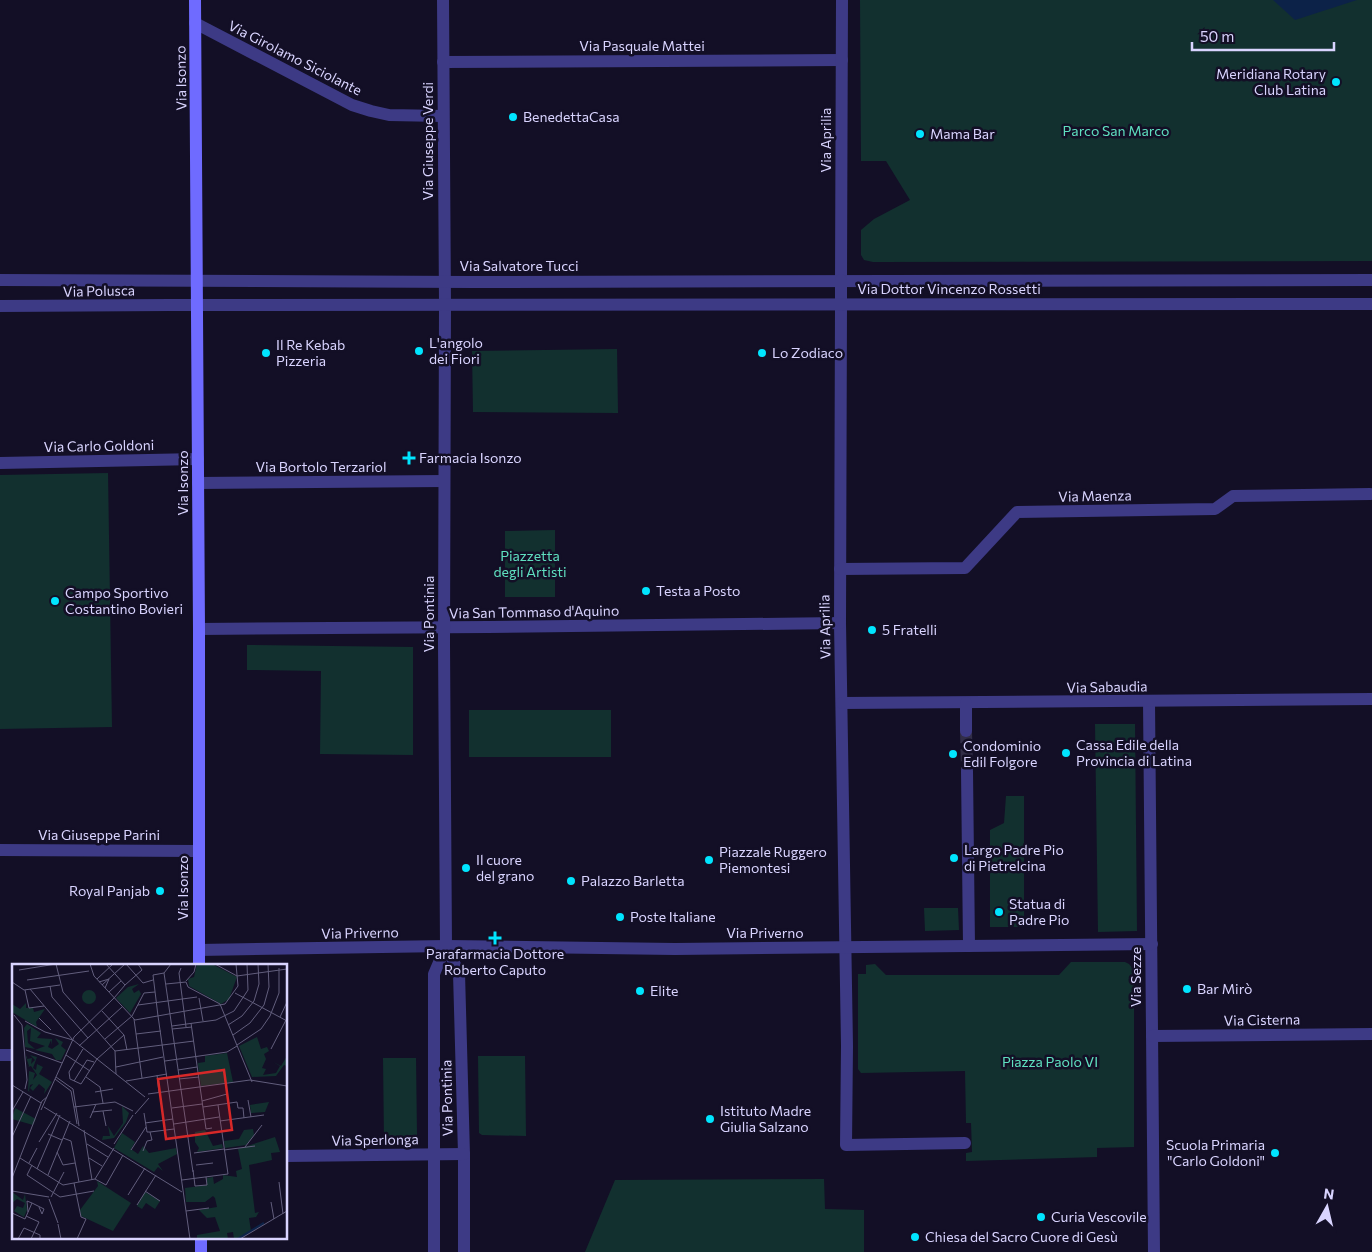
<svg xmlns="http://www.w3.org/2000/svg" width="1372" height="1252" font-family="Commissioner,sans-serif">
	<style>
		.green { fill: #12302f }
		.water { fill: #0c2248 }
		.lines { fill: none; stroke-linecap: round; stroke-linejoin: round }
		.minor-tunnel { stroke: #312d47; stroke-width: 12; stroke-dasharray: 12 6; stroke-linecap: butt }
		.minor { stroke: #3d3a85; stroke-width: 12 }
		.tertiary { stroke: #3d3a85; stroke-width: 12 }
		.secondary { stroke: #6f6bff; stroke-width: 12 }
		.poi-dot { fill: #00e5ff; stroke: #130f26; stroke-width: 2 }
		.labels { text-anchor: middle; stroke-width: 5; stroke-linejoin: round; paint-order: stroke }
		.street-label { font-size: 14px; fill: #d9d4ff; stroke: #130f26 }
		.poi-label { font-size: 14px; fill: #d9d4ff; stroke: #130f26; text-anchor: start }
		.park-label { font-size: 14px; fill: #5fe0c0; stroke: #130f26 }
		.inset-river { fill: none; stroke: #0c2248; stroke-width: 2.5 }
		.inset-road { fill: none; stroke: #625e7d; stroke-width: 1 }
		.view { fill: #d62828; fill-opacity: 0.15; stroke: #d62828; stroke-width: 2.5 }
		.inset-edge { fill: none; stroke: #d9d4ff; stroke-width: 2.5 }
	</style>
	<rect width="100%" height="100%" fill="#130f26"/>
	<g class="green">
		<polygon points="860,0 1372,0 1372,261 873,262 864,260 861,255 861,230 874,219 910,200 886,161 861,161"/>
		<polygon points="617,349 618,413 473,412 472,351"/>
		<polygon points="108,473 112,727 0,729 0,475"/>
		<polygon points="555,530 555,597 505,597 505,531"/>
		<polygon points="247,645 413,647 413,755 320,754 321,671 247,670"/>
		<rect x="469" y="710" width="142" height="47"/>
		<polygon points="1095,724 1135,724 1137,931 1098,932"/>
		<polygon points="1006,796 1024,796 1024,927 990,927 990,830 1004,823"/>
		<polygon points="924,908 958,908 959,930 925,931"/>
		<polygon points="1071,962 1125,962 1129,964 1134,970 1134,1147 1097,1148 1097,1157 966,1161 966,1153 972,1152 971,1123 966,1123 965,1071 861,1073 858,1069 858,974 866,974 866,965 875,964 886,975 1059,975"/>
		<polygon points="478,1056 525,1056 526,1136 482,1135 479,1133"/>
		<polygon points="383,1058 416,1058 417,1135 414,1138 384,1139"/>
		<polygon points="824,1179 825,1209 864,1210 864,1252 585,1252 615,1180"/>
	</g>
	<polygon class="water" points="1273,0 1357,0 1295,20"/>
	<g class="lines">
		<polyline class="minor-tunnel" points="966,731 967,771"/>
		<g class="minor">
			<polyline points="195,23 352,105 371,111 389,115 443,116"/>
			<polyline points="443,62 842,60"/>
			<polyline points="841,280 842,0"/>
			<polyline points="841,305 840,623 847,1046 846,1145 965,1143"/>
			<polyline points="0,463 198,459"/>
			<polyline points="198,483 444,481"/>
			<polyline points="840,569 965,568 1017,512 1215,509 1233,496 1370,494"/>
			<polyline points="199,629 488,627 840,623"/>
			<polyline points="1149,701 1154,1252"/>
			<polyline points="842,703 1372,699"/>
			<polyline points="966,703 966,731"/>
			<polyline points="967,771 969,946"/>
			<polyline points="0,850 198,851"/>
			<polyline points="446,946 459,973 464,1154 464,1252"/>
			<polyline points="199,950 446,946 675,949 1152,944"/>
			<polyline points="1152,1036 1372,1034"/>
			<polyline points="0,1055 14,1055"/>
			<polyline points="286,1156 464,1154"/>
			<polyline points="434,1252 434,974 446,946 444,643 445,305 443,0"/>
		</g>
		<g class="tertiary">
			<polyline points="0,280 470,282 1372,280"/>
			<polyline points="841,280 841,305"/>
			<polyline points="0,306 169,305 1372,304"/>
		</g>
		<g class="secondary">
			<polyline points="195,0 199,629 199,966"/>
			<polyline points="201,1238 201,1252"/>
		</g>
	</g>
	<g class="poi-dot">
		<circle cx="1336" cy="82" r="5"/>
		<circle cx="513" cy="117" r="5"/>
		<circle cx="920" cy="134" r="5"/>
		<circle cx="419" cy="351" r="5"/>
		<circle cx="266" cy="353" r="5"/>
		<circle cx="762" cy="353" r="5"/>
		<path d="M406.5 450.5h5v5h5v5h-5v5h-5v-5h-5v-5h5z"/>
		<circle cx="646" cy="591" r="5"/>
		<circle cx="55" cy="601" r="5"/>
		<circle cx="872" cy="630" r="5"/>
		<circle cx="1066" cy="753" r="5"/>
		<circle cx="953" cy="754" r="5"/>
		<circle cx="954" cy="858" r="5"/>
		<circle cx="709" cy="860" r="5"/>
		<circle cx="466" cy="868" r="5"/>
		<circle cx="571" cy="881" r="5"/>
		<circle cx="160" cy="891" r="5"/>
		<circle cx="999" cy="912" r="5"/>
		<circle cx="620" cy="917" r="5"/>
		<path d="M492.5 930.5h5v5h5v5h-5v5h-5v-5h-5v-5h5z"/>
		<circle cx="1187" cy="989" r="5"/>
		<circle cx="640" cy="991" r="5"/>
		<circle cx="710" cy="1119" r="5"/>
		<circle cx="1275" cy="1153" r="5"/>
		<circle cx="1041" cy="1217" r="5"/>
		<circle cx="915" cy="1237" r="5"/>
	</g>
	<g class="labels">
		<g class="street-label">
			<text x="642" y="51">Via Pasquale Mattei</text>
			<text transform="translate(295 58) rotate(27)" y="5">Via Girolamo Siciolante</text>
			<text transform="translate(181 78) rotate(-91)" y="5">Via Isonzo</text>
			<text transform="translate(826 140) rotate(-90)" y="5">Via Aprilia</text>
			<text transform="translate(428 141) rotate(-90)" y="5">Via Giuseppe Verdi</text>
			<text x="519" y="271">Via Salvatore Tucci</text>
			<text x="949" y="294">Via Dottor Vincenzo Rossetti</text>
			<text transform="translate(99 291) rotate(-1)" y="5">Via Polusca</text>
			<text transform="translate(99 446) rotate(-1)" y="5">Via Carlo Goldoni</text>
			<text x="321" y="472">Via Bortolo Terzariol</text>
			<text transform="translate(183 483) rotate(-90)" y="5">Via Isonzo</text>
			<text transform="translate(1095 496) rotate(-1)" y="5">Via Maenza</text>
			<text transform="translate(534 612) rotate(-1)" y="5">Via San Tommaso d'Aquino</text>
			<text transform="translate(429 614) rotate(-90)" y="5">Via Pontinia</text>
			<text transform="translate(825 627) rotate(-91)" y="5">Via Aprilia</text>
			<text transform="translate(1107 687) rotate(-1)" y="5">Via Sabaudia</text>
			<text x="99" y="840">Via Giuseppe Parini</text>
			<text transform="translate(183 888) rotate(-90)" y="5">Via Isonzo</text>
			<text transform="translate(360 933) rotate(-1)" y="5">Via Priverno</text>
			<text x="765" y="938">Via Priverno</text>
			<text transform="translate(1136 977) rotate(-90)" y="5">Via Sezze</text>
			<text transform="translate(1262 1020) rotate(-1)" y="5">Via Cisterna</text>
			<text transform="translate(447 1098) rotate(-91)" y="5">Via Pontinia</text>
			<text transform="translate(375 1140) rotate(-1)" y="5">Via Sperlonga</text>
		</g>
		<g class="poi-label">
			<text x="1326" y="79" text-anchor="end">Meridiana Rotary<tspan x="1326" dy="16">Club Latina</tspan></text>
			<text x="523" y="122">BenedettaCasa</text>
			<text x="930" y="139">Mama Bar</text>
			<text x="429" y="348">L'angolo<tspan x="429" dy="16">dei Fiori</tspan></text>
			<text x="276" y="350">Il Re Kebab<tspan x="276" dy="16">Pizzeria</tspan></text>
			<text x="772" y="358">Lo Zodiaco</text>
			<text x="419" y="463">Farmacia Isonzo</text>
			<text x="656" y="596">Testa a Posto</text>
			<text x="65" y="598">Campo Sportivo<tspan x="65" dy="16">Costantino Bovieri</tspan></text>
			<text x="882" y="635">5 Fratelli</text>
			<text x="1076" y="750">Cassa Edile della<tspan x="1076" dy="16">Provincia di Latina</tspan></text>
			<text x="963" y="751">Condominio<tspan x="963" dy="16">Edil Folgore</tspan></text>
			<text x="964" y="855">Largo Padre Pio<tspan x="964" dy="16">di Pietrelcina</tspan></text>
			<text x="719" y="857">Piazzale Ruggero<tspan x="719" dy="16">Piemontesi</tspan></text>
			<text x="476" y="865">Il cuore<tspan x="476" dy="16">del grano</tspan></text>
			<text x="581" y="886">Palazzo Barletta</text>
			<text x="150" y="896" text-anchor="end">Royal Panjab</text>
			<text x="1009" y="909">Statua di<tspan x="1009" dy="16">Padre Pio</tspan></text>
			<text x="630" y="922">Poste Italiane</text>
			<text x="495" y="959" text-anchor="middle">Parafarmacia Dottore<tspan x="495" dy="16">Roberto Caputo</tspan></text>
			<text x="1197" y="994">Bar Mirò</text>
			<text x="650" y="996">Elite</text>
			<text x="720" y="1116">Istituto Madre<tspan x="720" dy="16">Giulia Salzano</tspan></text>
			<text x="1265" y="1150" text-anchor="end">Scuola Primaria<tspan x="1265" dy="16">"Carlo Goldoni"</tspan></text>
			<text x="1051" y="1222">Curia Vescovile</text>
			<text x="925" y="1242">Chiesa del Sacro Cuore di Gesù</text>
		</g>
		<g class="park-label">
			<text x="1116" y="136">Parco San Marco</text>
			<text x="530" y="561">Piazzetta<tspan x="530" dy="16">degli Artisti</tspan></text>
			<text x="1050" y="1067">Piazza Paolo VI</text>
		</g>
	</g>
	<g transform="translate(12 964)">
		<rect width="275" height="275" fill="#130f26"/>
		<path d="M 185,0 L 200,0 L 225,13 L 217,35 L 209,40 L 177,22 L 176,15 L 182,13 ZM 127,20 L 120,25 L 122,29 L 127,26 L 129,30 L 118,49 L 104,34 L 116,23 ZM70 33a7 7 0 1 1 14 0a7 7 0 1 1-14 0ZM 14,39 L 14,44 L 21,44 L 22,48 L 33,45 L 24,58 L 25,63 L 0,48 L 0,40 L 8,45 ZM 15,60 L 29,69 L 25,74 L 40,75 L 40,81 L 39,76 L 36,83 L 40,85 L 47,80 L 43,74 L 51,78 L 49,82 L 54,86 L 49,96 L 44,96 L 40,90 L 23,86 L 33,82 L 18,77 L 19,64 L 15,67 L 16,79 L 23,85 L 13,83 L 12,64 ZM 245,73 L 249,85 L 255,83 L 257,87 L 252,90 L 254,95 L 250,104 L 254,105 L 251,111 L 264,109 L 268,102 L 261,98 L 269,102 L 275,92 L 275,102 L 272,101 L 264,112 L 240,113 L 227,82 ZM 215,89 L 221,118 L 189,122 L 185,94 L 192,93 L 185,94 L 186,99 L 193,98 L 193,92 ZM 18,91 L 25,93 L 21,104 L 24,106 L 25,100 L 31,103 L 27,110 L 40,118 L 32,130 L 33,125 L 27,120 L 21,127 L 18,124 L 21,120 L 18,121 L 17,127 L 21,129 L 16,127 L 17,107 L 23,109 L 21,116 L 25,111 L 19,102 L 16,103 L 17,102 L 14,93 L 15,92 L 15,95 L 20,94 L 19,100 L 23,96 ZM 257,138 L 253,148 L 239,149 L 238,141 ZM 110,142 L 117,149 L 114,158 L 102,174 L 90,176 L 91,172 L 98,172 L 96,162 L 102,172 L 111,159 ZM 3,144 L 24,155 L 21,161 L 0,155 ZM 241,165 L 242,171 L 234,181 L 213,184 L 212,177 L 227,175 L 232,166 ZM 193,166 L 201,182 L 210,180 L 211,184 L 185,188 L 187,184 L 183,178 L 183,168 ZM 110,169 L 123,178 L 119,185 L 126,190 L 131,182 L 137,189 L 164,184 L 165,190 L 146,200 L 151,207 L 146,203 L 142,208 L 102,184 ZM 263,173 L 268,188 L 259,189 L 260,196 L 237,201 L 243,249 L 247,248 L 244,253 L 237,254 L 239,267 L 226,275 L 222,275 L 221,268 L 215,269 L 216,275 L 185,275 L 185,271 L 208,267 L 203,253 L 195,254 L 187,246 L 205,243 L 203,234 L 201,232 L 193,238 L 174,238 L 173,224 L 195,221 L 195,214 L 201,213 L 202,220 L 211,215 L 211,211 L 225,213 L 224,207 L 230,205 L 226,185 ZM 85,217 L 119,239 L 101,267 L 69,252 L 68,246 L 86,222 ZM 0,228 L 11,236 L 13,230 L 15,246 L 12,253 L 2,247 L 5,242 L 11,244 L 13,239 L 5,235 L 0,239 ZM 133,228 L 148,237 L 143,245 L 134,239 L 130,245 L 125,242 Z" fill="#12302f"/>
		<path class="inset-river" d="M 226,275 L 252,259"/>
		<path class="inset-road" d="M 44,0 L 51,28 L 103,87M 78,0 L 82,12 L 123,56 L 213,40 L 226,22 L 224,0M 94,0 L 113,21M 114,0 L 131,19 L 141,16M 203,0 L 225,12 L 275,5M 169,4 L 167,9 L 174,63M 7,6 L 44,0M 152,9 L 181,208M 85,15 L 101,0M 15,16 L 77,7M 174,17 L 182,8 L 184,0M 0,18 L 12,26 L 48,21M 87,18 L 97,15 L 93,24M 174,18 L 176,23 L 208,40 L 240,118M 154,20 L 174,18M 90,21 L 113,0M 113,21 L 130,6 L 126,0M 38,22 L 40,33 L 76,74M 18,25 L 60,75M 13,26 L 17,44 L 32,42M 97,28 L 109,17M 223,29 L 275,57M 102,34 L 113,21M 187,34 L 191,57M 126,41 L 185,33M 90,47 L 112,71 L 115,86M 2,51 L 10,61 L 15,116 L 13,125M 120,52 L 132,29 L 143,28M 146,52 L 141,11 L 152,9 L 159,0M 146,52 L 178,275M 268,53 L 275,38M 27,54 L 39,66M 122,55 L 130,114M 13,57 L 33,68 L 61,76 L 133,133M 179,59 L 194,165 L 200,164M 216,61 L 230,52 L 242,37 L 247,20 L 246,0M 160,62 L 204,56 L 222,47 L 236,26 L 235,0M 160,65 L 180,63M 124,70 L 149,67M 221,71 L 238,59 L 252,41 L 257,23 L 256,0M 93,75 L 120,52M 225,81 L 249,65 L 258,52 L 267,29 L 267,4M 67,82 L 110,43M 259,85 L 274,56M 14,86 L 50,99M 103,87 L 182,77M 103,87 L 104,110M 54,91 L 78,107M 153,97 L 215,88 L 225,82M 104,103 L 151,93M 166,106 L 185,103M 57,108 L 71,85M 57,108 L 58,115 L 69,120M 145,111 L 147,129M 44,113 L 61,125 L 67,162M 74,113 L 88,123 L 91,139M 43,115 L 59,127 L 65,160M 167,115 L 187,113M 62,117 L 75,96 L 82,98M 114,117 L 155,110M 69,120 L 85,95 L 112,71M 0,121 L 29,139M 83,128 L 101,125M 136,130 L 238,116 L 275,122M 236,136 L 239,153M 190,137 L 215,130M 32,143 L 170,228M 62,143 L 103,138 L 121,147M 191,143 L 225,138 L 226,144 L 231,144 L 232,154M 160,144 L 190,140M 29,146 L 62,73 L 102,34M 0,147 L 11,128M 91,147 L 94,162M 80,148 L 100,146M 132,149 L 135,168 L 138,168M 123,150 L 137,134M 78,154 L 84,140M 208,157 L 252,151M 133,159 L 161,155M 162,160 L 207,153M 72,166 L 80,216M 138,168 L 162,165M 36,170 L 50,176M 0,173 L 19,132M 51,174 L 59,177 L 67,218M 27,178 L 45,149M 75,180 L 96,193M 102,180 L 121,151M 233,183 L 250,161M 119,186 L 134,163M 212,186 L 243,182M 131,187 L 135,177 L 140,176 L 138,168M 45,188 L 51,201 L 63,199M 182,189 L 212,185M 8,194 L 51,221 L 83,215 L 94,221 L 111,191M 77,194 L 90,202M 17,199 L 25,184M 20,201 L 15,211 L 48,233 L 82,227M 184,201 L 201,199M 25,205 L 48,151M 181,206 L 183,222 L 195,221 L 194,213M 36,211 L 58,157M 0,214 L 30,137 L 35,133M 83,215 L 102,184M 170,216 L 216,210 L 206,141M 267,218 L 271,250M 62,219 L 69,253 L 74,255 L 65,275M 0,227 L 37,233M 133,227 L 148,237M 116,231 L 133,204M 39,233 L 52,208M 37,235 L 46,259M 259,238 L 262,255M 20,239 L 32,245 L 30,250 L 27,243M 125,241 L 144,211M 174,247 L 197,244M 0,249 L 13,255 L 20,239 L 15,237 L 16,248M 14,252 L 27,258 L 19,275M 46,260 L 49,275M 6,275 L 12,264 L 28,271 L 28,275M 228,275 L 275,247"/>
		<path class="view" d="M 212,106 L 220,166 L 154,175 L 146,115 Z"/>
		<rect width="275" height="275" class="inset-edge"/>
	</g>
	<g transform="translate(1327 1207) rotate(8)" stroke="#130f26" stroke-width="4" paint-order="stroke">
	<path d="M0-4L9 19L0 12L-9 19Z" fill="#d9d4ff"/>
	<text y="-8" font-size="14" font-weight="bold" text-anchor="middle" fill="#d9d4ff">N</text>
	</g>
	<path d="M1192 42v8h142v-8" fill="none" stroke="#d9d4ff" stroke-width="2.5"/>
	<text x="1200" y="42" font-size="15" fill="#d9d4ff" stroke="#130f26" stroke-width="4" paint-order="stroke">50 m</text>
</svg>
